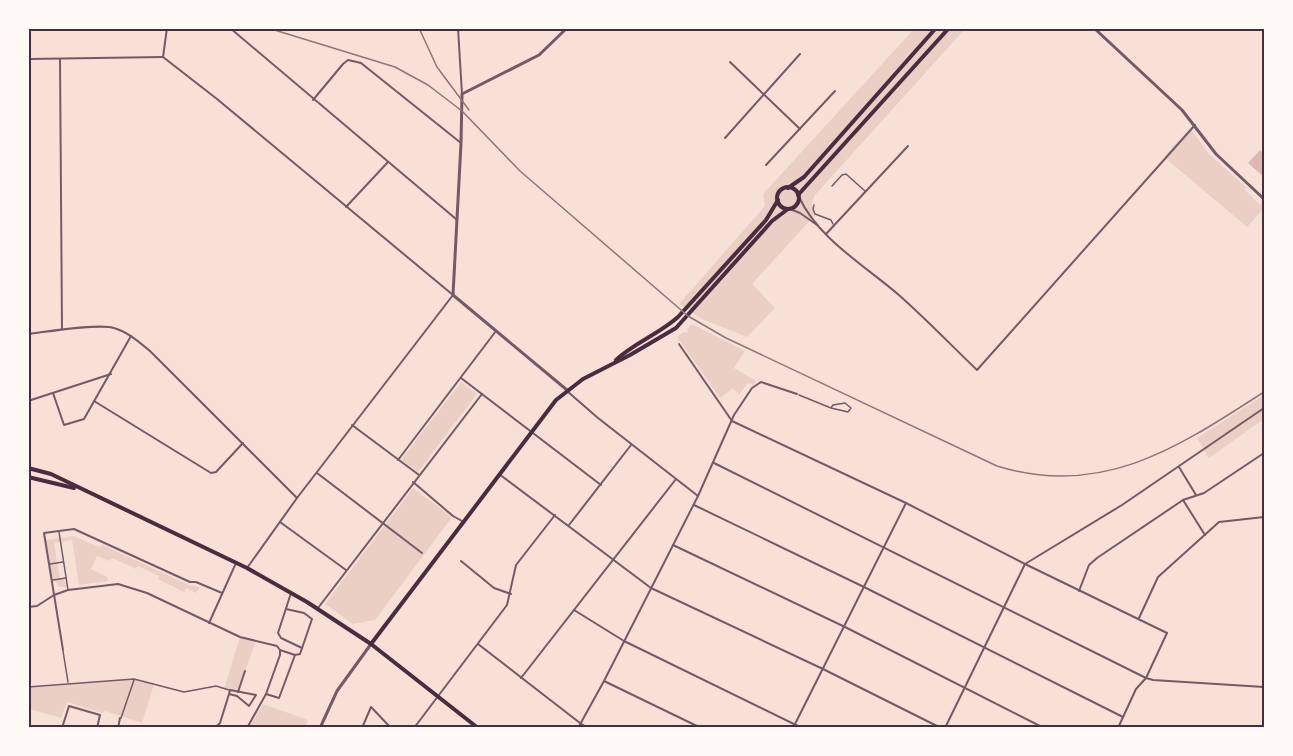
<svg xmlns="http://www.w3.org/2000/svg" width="1293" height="756" font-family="Raleway,sans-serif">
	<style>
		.green { fill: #ebcfc5 }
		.water { fill: #dcb8b0 }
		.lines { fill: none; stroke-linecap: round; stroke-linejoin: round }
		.service { stroke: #755966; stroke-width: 1.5 }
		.pedestrian { stroke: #755966; stroke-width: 1.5 }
		.minor { stroke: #755966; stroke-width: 2 }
		.tertiary { stroke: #755966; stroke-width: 3 }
		.primary { stroke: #4a2c40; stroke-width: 4 }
		.rail { stroke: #8f747c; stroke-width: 1.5 }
		.neatline { fill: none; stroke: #4a2c40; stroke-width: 2 }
	</style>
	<rect width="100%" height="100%" fill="#f7e1d7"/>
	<g class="green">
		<polygon points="914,29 965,29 815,195 811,204 815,215 752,284 775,308 747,337 702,319 679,304 765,206 763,194"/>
		<polygon points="1190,128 1209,154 1246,187 1245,190 1260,205 1264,200 1264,210 1263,209 1247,227 1164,157"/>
		<polygon points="692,324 745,351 734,368 756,381 753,385 748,383 739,395 733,388 720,398 677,337 684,332 688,333 687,329"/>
		<polygon points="461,382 477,394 418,472 401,460"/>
		<polygon points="1264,395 1264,419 1209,458 1197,438"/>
		<polygon points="413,488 452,517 375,620 353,624 325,604"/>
		<polygon points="74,536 99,547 103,545 189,585 200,587 196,593 186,588 184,592 158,579 159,576 138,566 136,569 112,558 110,561 97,556 91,569 107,577 108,581 79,585 72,540 54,543 60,579 65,581 67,587 59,587 55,580 52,580 45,540"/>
		<polygon points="240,637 256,640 238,692 224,689"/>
		<polygon points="134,679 154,684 142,723 105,711 102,713 67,702 61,718 29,709 28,687"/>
		<polygon points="263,704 308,720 305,727 249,727"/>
	</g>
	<polygon class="water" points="1260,150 1264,154 1264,177 1248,163"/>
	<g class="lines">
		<g class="service">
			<polyline points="832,186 842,175 846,174 865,191"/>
			<polyline points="814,205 813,209 815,214 831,220 833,224"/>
			<polyline points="799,395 831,408 848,412 851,408 845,403 833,405 831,408"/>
			<polyline points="59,532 68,590"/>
			<polyline points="50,564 63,562"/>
			<polyline points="53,580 66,578"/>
		</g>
		<g class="pedestrian">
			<polyline points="63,651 68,682"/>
			<polyline points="28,687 134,679 184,692 216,686 229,690"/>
			<polyline points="121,718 134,680"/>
		</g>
		<g class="minor">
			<polyline points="230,28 456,219"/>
			<polyline points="458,28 462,94"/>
			<polyline points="163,57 217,99 453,295 297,498 247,568"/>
			<polyline points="163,57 167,28"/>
			<polyline points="28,59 163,57"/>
			<polyline points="60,59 62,329"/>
			<polyline points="730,62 800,129"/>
			<polyline points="313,100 343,64 348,60 361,63 461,143"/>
			<polyline points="725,138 800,54"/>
			<polyline points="766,165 835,91"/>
			<path d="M 799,197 C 819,240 866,266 900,296 C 927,320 951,345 977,370 L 1195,125"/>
			<polyline points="346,207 388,162"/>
			<polyline points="790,209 800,213 817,225"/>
			<polyline points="826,234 908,146"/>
			<path d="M 28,334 C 46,332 99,323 114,328 C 128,332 139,342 150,351 L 297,498"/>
			<polyline points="679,344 732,421 906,503 1025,564 1167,633 1146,678 1136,689 1118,728"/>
			<polyline points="461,378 601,485"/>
			<polyline points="567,391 598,418 698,496"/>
			<polyline points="53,393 64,425 84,419 131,336"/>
			<polyline points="28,401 111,374"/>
			<polyline points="94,401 211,473 216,472 243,443"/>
			<polyline points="352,425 419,475"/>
			<polyline points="398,460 496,331"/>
			<polyline points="714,463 1146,678 1153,680 1264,687"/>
			<polyline points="1179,467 1196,495"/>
			<polyline points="317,473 422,553"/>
			<polyline points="499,474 651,588 823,669 941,728"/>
			<polyline points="413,482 453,516 462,521"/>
			<polyline points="1183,500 1205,535"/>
			<polyline points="694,505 864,587 1123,717"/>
			<polyline points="280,522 346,570"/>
			<polyline points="569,525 631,445"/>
			<polyline points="673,545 845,627 1044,728"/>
			<polyline points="461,561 494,588 511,594"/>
			<polyline points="1025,564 1122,505 1264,408"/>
			<polyline points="1079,591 1089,565 1097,558 1183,500 1204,493 1264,453"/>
			<polyline points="291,593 278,633 281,638 302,648"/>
			<polyline points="28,607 37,606 54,595 68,590 118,584 147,593 240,637 277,646 280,650 280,655 266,694 247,728"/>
			<polyline points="318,608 482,394"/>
			<polyline points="286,609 304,613 312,619 300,654 295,655"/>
			<polyline points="574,610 624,641 802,728"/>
			<polyline points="1139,618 1158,577 1219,522 1264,517"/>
			<polyline points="209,623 236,563"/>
			<polyline points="478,644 580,723 588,728"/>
			<polyline points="63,650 44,533 74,529 190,582 196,582 222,593"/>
			<polyline points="280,650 295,655"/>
			<polyline points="521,678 676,479"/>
			<polyline points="604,681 701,728"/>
			<polyline points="238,692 245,671"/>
			<polyline points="266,694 279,698 295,655"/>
			<polyline points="62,728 69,706 100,715 97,728"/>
			<polyline points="118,728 120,718"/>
			<polyline points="215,728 220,723 229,694 230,690 256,695 249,706 237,696 229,694"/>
			<polyline points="362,728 371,707 391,728"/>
			<polyline points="414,728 507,605 516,565 555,515"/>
			<polyline points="578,728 604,681 698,496 734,415 752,388 761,382 797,394"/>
			<polyline points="793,728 906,503"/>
			<polyline points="945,728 1025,564"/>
		</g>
		<g class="tertiary">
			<polyline points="1094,28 1182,110 1216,154 1264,199"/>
			<polyline points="567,390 453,295 461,143 462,94 539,55 567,28"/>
			<polyline points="320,728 337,691 371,644"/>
		</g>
		<g class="primary">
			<circle cx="788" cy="198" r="11"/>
			<polyline points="788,188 804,177 936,28"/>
			<polyline points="798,195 949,28"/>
			<path d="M 616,360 C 634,343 659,334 678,317 L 766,220 L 778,200"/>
			<polyline points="28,468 51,474 247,568 307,602 371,644 478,728"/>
			<polyline points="28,477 74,488"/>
			<polyline points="371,644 556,400 583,379 630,355 676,328 772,221 788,209"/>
		</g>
		<g class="rail">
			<path d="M 268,28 L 395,67 L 428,85 L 462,111 L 520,171 L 688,316 L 726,338 L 997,466 C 1103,499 1180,446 1264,392"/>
			<polyline points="419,28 437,67 469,110"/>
		</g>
	</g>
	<rect width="1293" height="756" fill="none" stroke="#fffaf5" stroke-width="60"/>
	<rect x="30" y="30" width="1233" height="696" class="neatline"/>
</svg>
